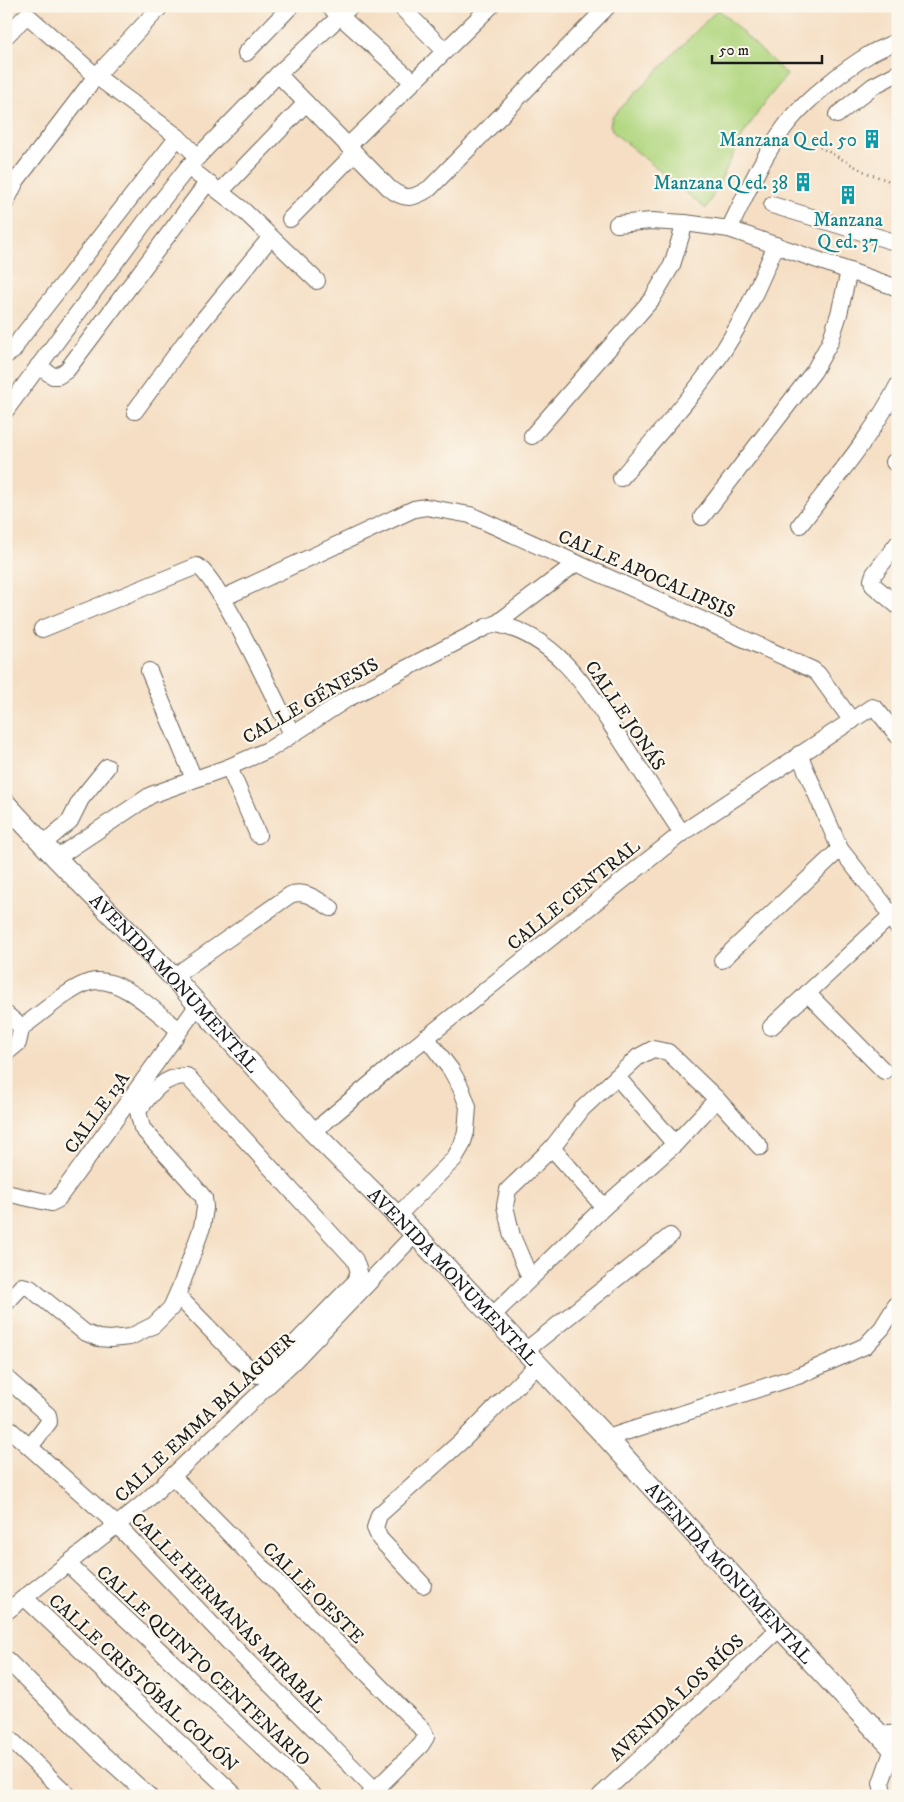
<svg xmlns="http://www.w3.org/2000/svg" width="904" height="1802" font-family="'IM FELL DW Pica',serif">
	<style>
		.green { fill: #b1d780; stroke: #667a4e }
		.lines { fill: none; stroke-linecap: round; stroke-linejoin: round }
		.minor-casing { stroke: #686056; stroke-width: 18 }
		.major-casing { stroke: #686056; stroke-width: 22 }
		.path { stroke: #686056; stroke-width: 2.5; stroke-dasharray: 1 4; stroke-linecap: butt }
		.minor { stroke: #fff; stroke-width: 16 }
		.major { stroke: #fff; stroke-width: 20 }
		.labels { text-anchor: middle; stroke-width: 4.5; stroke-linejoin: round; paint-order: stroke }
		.culture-label { font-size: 19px; fill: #0d838f; stroke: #fbf7ec; text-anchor: end }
		.street-label { font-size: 19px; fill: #1c1c1c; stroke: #fbf7ec }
	</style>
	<rect width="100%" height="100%" fill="#fbf7ec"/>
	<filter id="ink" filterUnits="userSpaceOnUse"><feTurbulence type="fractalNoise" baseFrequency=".02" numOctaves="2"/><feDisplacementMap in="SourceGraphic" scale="10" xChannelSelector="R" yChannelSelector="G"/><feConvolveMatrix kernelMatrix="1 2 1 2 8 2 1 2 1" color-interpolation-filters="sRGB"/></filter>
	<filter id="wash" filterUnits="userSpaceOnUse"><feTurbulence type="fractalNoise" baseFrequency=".0096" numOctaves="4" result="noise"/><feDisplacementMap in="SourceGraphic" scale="20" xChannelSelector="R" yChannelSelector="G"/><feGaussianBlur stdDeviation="1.12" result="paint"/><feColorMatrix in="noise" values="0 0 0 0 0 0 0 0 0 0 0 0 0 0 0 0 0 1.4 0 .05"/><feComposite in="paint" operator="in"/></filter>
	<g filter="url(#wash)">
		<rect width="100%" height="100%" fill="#f5dec3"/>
		<polygon class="green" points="718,9 787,75 765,102 744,133 706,209 613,132 610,125 612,117"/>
	</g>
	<g filter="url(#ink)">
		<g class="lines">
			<g class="minor-casing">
				<g id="minor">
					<polyline points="329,6 413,82"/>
					<polyline points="400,6 445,51"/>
					<polyline points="6,36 27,15 96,76 178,137 198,157"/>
					<polyline points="246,53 291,6"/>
					<path d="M 278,74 L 389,188 C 405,201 413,199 430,188 L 608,6"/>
					<polyline points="837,115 873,86 898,73"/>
					<polyline points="348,146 491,6"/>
					<polyline points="188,167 243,210 317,281"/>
					<polyline points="220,192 306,103"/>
					<polyline points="6,202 16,181 96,76 161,6"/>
					<polyline points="772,205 898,243"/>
					<polyline points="290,219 355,153"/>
					<polyline points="617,224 651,221 685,223 729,229 898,288"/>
					<path d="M 729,229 C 746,195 761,159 784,128 C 802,103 843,70 870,54 C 878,49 889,45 898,41"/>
					<polyline points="6,355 13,351 20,339 178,137"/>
					<polyline points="38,366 53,376 58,376 67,370 207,183"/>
					<polyline points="6,410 145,222 188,167 278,74 351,6"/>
					<polyline points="135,411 185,342 270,238"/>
					<polyline points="532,436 652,299 672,265 685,223"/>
					<polyline points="894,462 898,465"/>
					<path d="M 621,478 C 656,436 696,394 725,348 C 746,315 761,280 776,245"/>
					<polyline points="702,517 814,371 830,342 839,314 849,271"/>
					<path d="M 800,525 C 834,480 872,436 898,385"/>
					<polyline points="898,543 874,574 872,580 873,585 898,606"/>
					<polyline points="223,598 414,509 426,507 470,515 813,670 818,674 852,721"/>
					<path d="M 496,624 C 558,636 589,692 621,740 C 641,771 661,802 682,833"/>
					<path d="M 42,629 L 197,566 C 218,576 278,706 292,734"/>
					<polyline points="149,671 194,779"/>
					<path d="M 799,754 L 840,849 L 883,903 C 889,912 892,920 898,928"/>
					<polyline points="229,767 258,835"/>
					<polyline points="43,844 70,821 81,799 107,767"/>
					<polyline points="56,858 151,795 229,767 270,749 347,699 486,627 496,624 576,563"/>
					<polyline points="722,960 840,849"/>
					<path d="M 173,977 L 290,895 C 305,889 317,900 331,908"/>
					<polyline points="807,993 884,1071"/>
					<path d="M 6,1014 L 19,1025 L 25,1025 C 42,1013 71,987 90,982 C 119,974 157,1013 179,1030"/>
					<polyline points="771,1027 896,911"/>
					<polyline points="6,1053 18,1043 22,1025"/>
					<polyline points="617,1077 675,1144"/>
					<polyline points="313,1132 407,1053 682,833 872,707 876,709 898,736"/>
					<polyline points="552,1148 604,1207"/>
					<polyline points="6,1193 51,1203 57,1200 198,1005"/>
					<polyline points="397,1216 454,1159 462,1145 466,1132 468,1107 461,1088 451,1070 426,1037"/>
					<polyline points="530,1278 512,1236 505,1206 508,1190 552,1148 582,1109 638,1057 653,1049 668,1052 717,1099"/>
					<path d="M 6,1303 L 22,1286 L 30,1288 L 84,1332 L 98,1338 L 110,1339 L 130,1337 L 154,1325 L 171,1308 L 182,1283 L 202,1227 L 205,1208 L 204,1198 L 190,1181 L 142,1128 L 138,1111 C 151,1093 163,1076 187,1076 L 355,1260 L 359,1272 L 354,1283 L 267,1372 L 258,1375 L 239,1359 L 177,1295"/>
					<polyline points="492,1316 604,1207 675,1144 717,1099 760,1147"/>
					<polyline points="525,1351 670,1236"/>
					<polyline points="6,1378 48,1415 49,1422 30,1447"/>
					<polyline points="6,1426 117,1525 247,1661 375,1790"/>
					<polyline points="607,1438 798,1376 865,1346 882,1328 898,1302"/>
					<polyline points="172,1476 423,1730 426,1737 421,1745 369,1796"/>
					<polyline points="68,1564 314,1796"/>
					<polyline points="423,1585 380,1539 375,1528 379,1515 465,1438 538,1364"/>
					<polyline points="25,1598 236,1796"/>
					<polyline points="6,1612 117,1525 146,1501 295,1360 415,1234"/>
					<polyline points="6,1659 99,1751 149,1796"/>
					<polyline points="6,1735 69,1796"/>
					<polyline points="880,1735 898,1733"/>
					<polyline points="600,1796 780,1628"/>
					<polyline points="884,1796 881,1783 893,1749"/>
				</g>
			</g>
			<g class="major-casing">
				<g id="major">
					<path id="s1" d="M 6,804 L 56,858 L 173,977 L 313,1132 L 415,1234 L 607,1438 L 780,1628 L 898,1754"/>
				</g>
			</g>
			<g class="path">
				<polyline points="798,135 867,173 898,184"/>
				<polyline points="6,431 11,424"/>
			</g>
			<use href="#minor" class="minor"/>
			<use href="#major" class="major"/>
		</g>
	</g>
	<defs>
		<g id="building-bare" transform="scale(1.5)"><path d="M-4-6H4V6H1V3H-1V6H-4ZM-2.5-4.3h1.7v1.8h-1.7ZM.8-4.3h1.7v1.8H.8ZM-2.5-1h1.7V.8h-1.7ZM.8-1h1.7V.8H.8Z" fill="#0f9aa8" stroke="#fbf7ec" stroke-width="2.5" paint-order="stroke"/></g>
	</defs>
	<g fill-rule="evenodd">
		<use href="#building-bare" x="872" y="139"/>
		<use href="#building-bare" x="803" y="182"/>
		<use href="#building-bare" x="848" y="195"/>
	</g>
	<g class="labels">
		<g class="culture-label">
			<text x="857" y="146">Manzana Q ed. 50</text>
			<text x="788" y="189">Manzana Q ed. 38</text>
			<text x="848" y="226" text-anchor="middle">Manzana<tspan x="848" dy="22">Q ed. 37</tspan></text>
		</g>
		<g class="street-label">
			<text transform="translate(647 573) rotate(24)" y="7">CALLE APOCALIPSIS</text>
			<text transform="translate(310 700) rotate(-30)" y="7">CALLE GÉNESIS</text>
			<text transform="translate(626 715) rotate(56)" y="7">CALLE JONÁS</text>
			<text transform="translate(573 894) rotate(-39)" y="7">CALLE CENTRAL</text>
			<text dy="7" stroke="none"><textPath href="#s1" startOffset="246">AVENIDA MONUMENTAL</textPath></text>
			<text transform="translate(96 1112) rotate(-54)" y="7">CALLE 13A</text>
			<text dy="7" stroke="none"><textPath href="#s1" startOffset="651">AVENIDA MONUMENTAL</textPath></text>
			<text transform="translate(204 1417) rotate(-43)" y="7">CALLE EMMA BALAGUER</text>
			<text dy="7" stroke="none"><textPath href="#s1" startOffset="1056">AVENIDA MONUMENTAL</textPath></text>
			<text transform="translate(314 1592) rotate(45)" y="7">CALLE OESTE</text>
			<text transform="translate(229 1612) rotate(46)" y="7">CALLE HERMANAS MIRABAL</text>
			<text transform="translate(204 1665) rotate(43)" y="7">CALLE QUINTO CENTENARIO</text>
			<text transform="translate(144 1682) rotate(43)" y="7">CALLE CRISTÓBAL COLÓN</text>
			<text transform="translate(676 1697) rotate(-43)" y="7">AVENIDA LOS RÍOS</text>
		</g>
	</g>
	<rect width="904" height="1802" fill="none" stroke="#fbf7ec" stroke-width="25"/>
	<path d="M712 55v8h110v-8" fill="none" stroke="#1c1c1c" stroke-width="2.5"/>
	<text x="719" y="55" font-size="15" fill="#1c1c1c" stroke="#fbf7ec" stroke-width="4" paint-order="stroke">50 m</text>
</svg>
